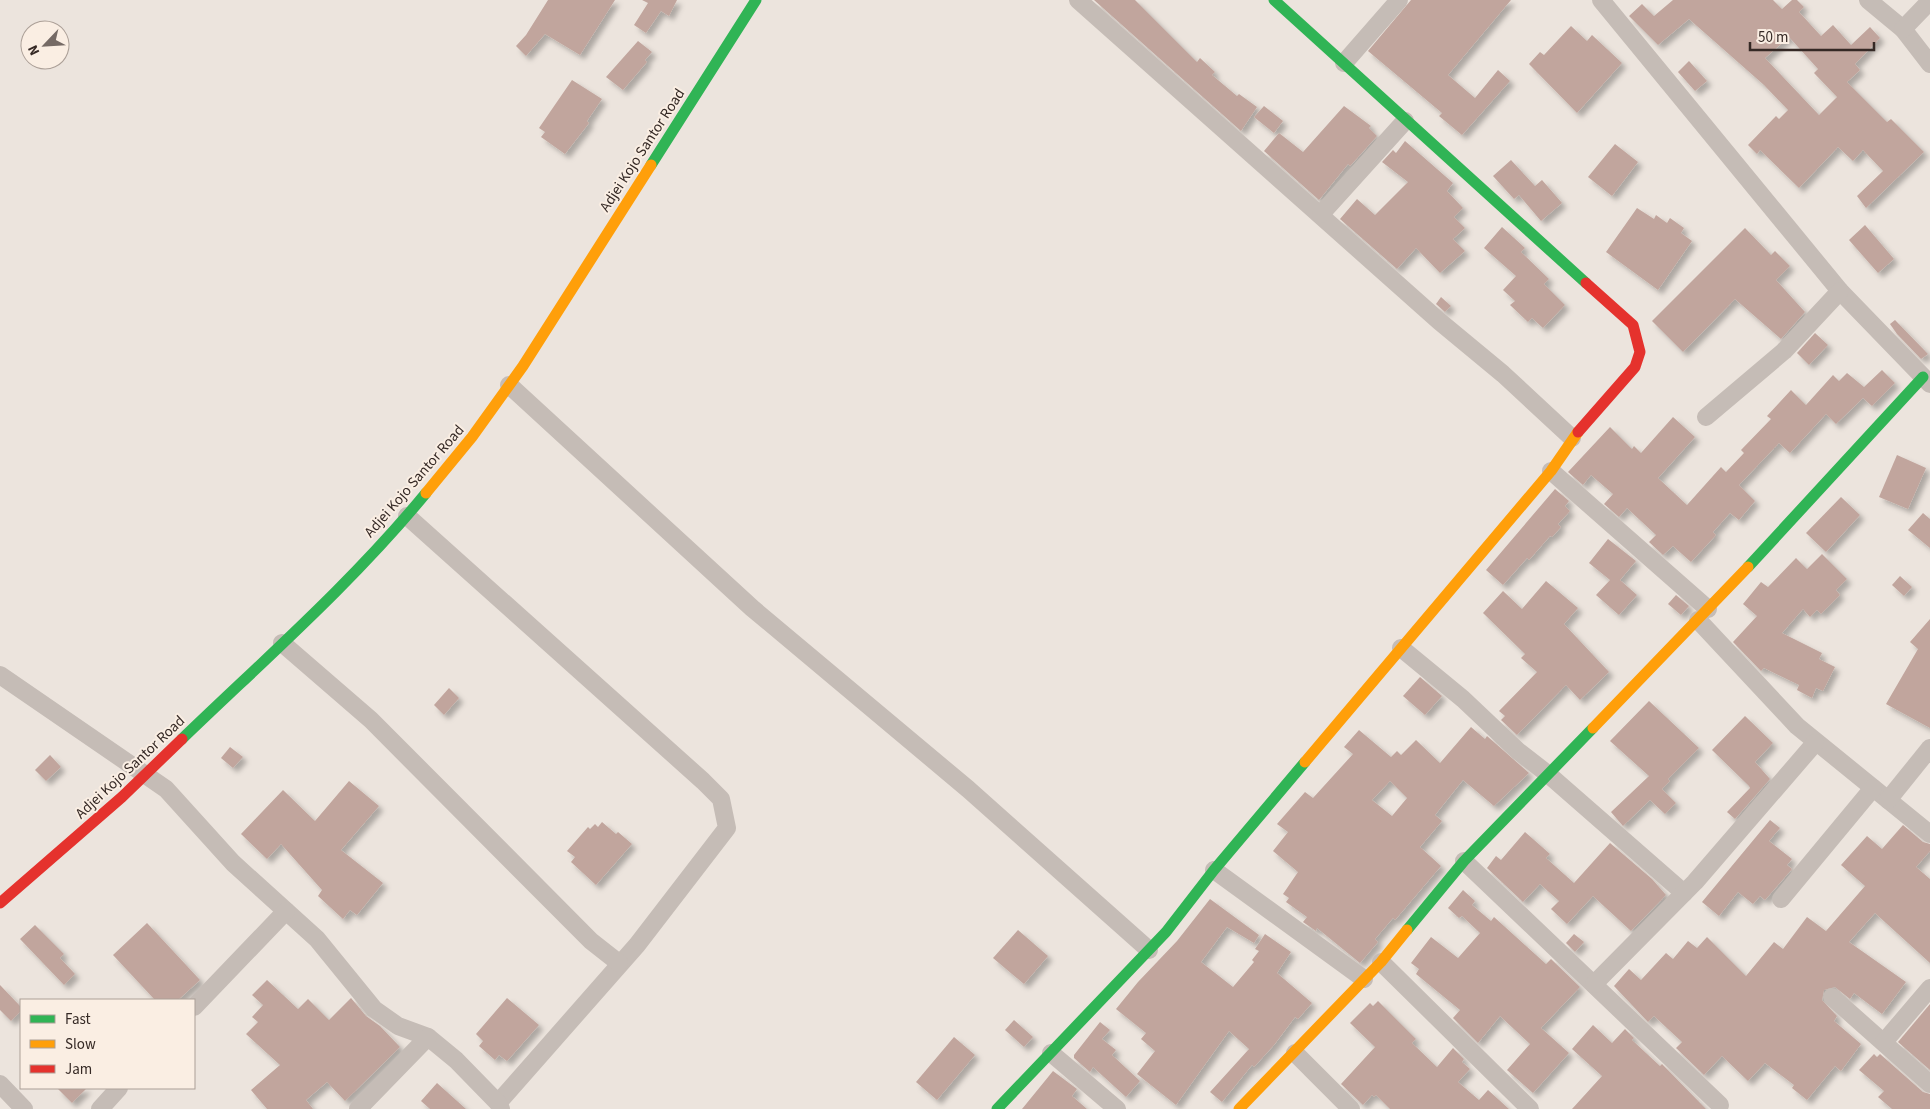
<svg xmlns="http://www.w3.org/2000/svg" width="1930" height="1109" font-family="'Source Sans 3',sans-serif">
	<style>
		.building { fill: #c1a59d; fill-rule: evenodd; filter: url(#shadow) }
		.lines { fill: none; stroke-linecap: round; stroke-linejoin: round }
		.street { stroke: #c5bcb6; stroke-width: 18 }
		.fast { stroke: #30b455; stroke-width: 11 }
		.slow { stroke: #ff9f0a; stroke-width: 11 }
		.jam { stroke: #e5322d; stroke-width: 11 }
		.labels { text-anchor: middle; stroke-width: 4; stroke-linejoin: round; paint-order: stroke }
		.street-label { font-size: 15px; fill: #352925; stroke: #faeee3 }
	</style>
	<defs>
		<filter id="shadow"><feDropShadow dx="4.5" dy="4.5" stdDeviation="2.5" flood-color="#0004"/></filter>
	</defs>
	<rect width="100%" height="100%" fill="#ece4dd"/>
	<g class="building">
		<polygon points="548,0 615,0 580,55 545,34 526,56 516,46 526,35"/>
		<polygon points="642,0 677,0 669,16 661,11 646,33 634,25 648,3"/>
		<polygon points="1094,0 1135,0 1197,62 1200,58 1215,72 1212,75 1237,96 1239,94 1257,107 1241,131"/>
		<polygon points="1411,0 1511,0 1448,75 1475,98 1498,70 1510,81 1462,135 1439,116 1442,113 1368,51"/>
		<path d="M 1673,0 L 1773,0 L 1782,9 L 1792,0 L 1797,0 L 1804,7 L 1799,12 L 1821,36 L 1833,25 L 1851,45 L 1870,27 L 1880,38 L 1855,64 L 1860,70 L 1847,82 L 1887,122 L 1891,119 L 1924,152 L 1866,208 L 1857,196 L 1883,171 L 1863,150 L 1853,161 L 1838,147 L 1799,188 L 1760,150 L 1757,154 L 1748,145 L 1776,116 L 1779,119 L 1788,110 L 1764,85 L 1689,19 L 1658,45 L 1629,16 L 1642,4 L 1654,16 ZM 1789,37 L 1818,69 L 1814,73 L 1837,97 L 1819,115 L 1765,58 Z"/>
		<polygon points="1571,26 1587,41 1592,35 1622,63 1577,113 1529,64 1540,52 1544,55"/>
		<polygon points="638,41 652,52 645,60 647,62 623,90 606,77"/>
		<polygon points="1689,61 1707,81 1695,91 1678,72"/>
		<polygon points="572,80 602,99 587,121 589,123 565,154 541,137 545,132 539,128"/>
		<polygon points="1264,106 1283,121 1274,133 1254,117"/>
		<polygon points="1344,106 1371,126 1369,128 1377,136 1350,166 1348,164 1319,200 1264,151 1279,133 1303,152"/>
		<polygon points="1405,141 1453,183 1447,191 1463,208 1454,217 1465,228 1453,239 1465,251 1440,273 1416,248 1397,269 1340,219 1357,199 1375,215 1408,182 1382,162 1393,150 1396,153"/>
		<polygon points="1615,144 1638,162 1612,196 1588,177"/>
		<polygon points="1511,160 1535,186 1542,180 1562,203 1541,221 1519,195 1514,199 1493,176"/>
		<polygon points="1637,208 1654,219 1656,215 1667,223 1670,218 1684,228 1681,233 1692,241 1658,290 1606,252"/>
		<polygon points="1865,225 1894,259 1878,273 1849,240"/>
		<polygon points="1502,227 1525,248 1521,252 1549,279 1544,284 1565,305 1543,328 1532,318 1528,322 1510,305 1515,301 1503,290 1516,276 1484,248"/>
		<polygon points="1745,228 1771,255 1775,251 1790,266 1776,280 1805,312 1781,339 1735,299 1683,352 1652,321"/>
		<polygon points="1441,297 1451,306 1445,312 1436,304"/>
		<polygon points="1895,320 1928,354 1921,359 1897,334 1890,324"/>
		<polygon points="1815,333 1828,345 1809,365 1797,353"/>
		<polygon points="1882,370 1895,383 1872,406 1863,398 1836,424 1826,414 1790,453 1779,443 1739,485 1755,501 1739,520 1730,513 1713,532 1716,535 1691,562 1673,546 1663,555 1649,542 1656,535 1627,508 1619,517 1604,504 1613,494 1591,475 1583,485 1568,472 1610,427 1632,449 1634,446 1641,453 1673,417 1695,437 1658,478 1687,505 1721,467 1726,472 1744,453 1741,450 1771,419 1767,416 1791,390 1806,405 1833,375 1839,381 1847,373 1864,387"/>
		<polygon points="1897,455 1926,468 1908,509 1879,497"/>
		<polygon points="1555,489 1569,501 1565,506 1570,511 1558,524 1561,527 1552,537 1550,536 1529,560 1527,558 1503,585 1486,570"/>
		<polygon points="1841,497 1860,515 1826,552 1806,533"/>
		<polygon points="1923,513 1930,519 1930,548 1908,530"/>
		<polygon points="1608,539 1636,561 1620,580 1637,595 1619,615 1596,595 1610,580 1589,563"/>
		<polygon points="1822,554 1847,579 1836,590 1840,595 1821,614 1817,610 1810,617 1803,609 1782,633 1822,653 1819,659 1835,667 1823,691 1816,688 1812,698 1797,690 1799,685 1764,668 1761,671 1733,642 1757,616 1743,604 1761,582 1768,587 1796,558 1807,569"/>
		<polygon points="1900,576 1912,587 1904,596 1892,585"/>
		<polygon points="1546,581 1578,608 1564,624 1609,672 1580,700 1566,685 1517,735 1501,720 1505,716 1499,711 1537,672 1521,658 1525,654 1483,613 1503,591 1522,609"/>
		<polygon points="1676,595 1689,606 1681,615 1668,604"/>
		<polygon points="1930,619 1930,728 1886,704 1918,649 1910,642"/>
		<polygon points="1420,677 1442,696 1425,715 1403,696"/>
		<polygon points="449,688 459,698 444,715 434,705"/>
		<polygon points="1649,701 1699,748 1668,779 1670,781 1662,789 1676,803 1665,814 1650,800 1623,826 1611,812 1649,776 1610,741"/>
		<polygon points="1745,716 1773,743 1755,762 1770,779 1735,819 1727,812 1750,788 1749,786 1712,750"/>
		<path d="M 1471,727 L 1485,739 L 1487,736 L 1529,773 L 1494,806 L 1463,780 L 1435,815 L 1442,821 L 1420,847 L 1441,866 L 1395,920 L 1393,918 L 1375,939 L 1378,942 L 1360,963 L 1317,928 L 1316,931 L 1303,922 L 1307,917 L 1286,902 L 1289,898 L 1283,894 L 1298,872 L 1273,851 L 1288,832 L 1277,824 L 1305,792 L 1313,798 L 1353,754 L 1344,747 L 1359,730 L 1391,757 L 1397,751 L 1401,755 L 1416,740 L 1440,763 ZM 1390,781 L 1407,798 L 1392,816 L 1372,800 Z"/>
		<polygon points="230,747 243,757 233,768 221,758"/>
		<polygon points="50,755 61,767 46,781 35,770"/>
		<polygon points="349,781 379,806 341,850 383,883 357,915 350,910 343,919 318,896 322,890 281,844 267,859 241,834 283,790 315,821"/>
		<polygon points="1770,820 1780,828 1769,841 1792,859 1787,865 1792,869 1765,900 1760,896 1753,904 1738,892 1719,916 1702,902"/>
		<polygon points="602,822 616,834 618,832 632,844 596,885 571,862 575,857 567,851 588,827 590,829 595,824 598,827"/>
		<polygon points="1903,825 1923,842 1930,844 1930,851 1916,867 1930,879 1930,963 1875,913 1849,942 1906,982 1882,1014 1854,993 1850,999 1835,987 1824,990 1822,1000 1837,1016 1834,1021 1861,1044 1841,1071 1835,1066 1807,1100 1792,1088 1794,1085 1765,1063 1748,1081 1722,1056 1704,1075 1676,1048 1682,1042 1654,1016 1648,1022 1614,986 1629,969 1641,980 1666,953 1673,959 1688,941 1697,948 1707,937 1746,976 1774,942 1783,949 1807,917 1826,931 1865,886 1841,865 1867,836 1882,849"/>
		<polygon points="1525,832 1550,854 1546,858 1574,883 1610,843 1652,879 1666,895 1631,931 1593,896 1567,924 1551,909 1559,901 1540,884 1523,902 1487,868 1496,856 1501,860"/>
		<polygon points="1463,890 1475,901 1472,905 1491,921 1494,917 1546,964 1551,959 1580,987 1541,1028 1569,1053 1533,1093 1507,1070 1530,1044 1500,1016 1478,1043 1453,1018 1460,1010 1416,974 1419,969 1411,963 1431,937 1458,958 1480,933 1462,916 1459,918 1448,908"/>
		<polygon points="1210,899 1259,935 1254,943 1227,927 1201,962 1233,987 1254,962 1252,960 1259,951 1255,949 1265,934 1291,952 1277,973 1312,1003 1298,1019 1295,1017 1274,1045 1254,1067 1252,1065 1222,1102 1210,1092 1249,1049 1229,1031 1176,1105 1137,1074 1155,1051 1141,1039 1146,1033 1116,1009 1138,982 1177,941"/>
		<polygon points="147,923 200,980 178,1000 155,1000 113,955"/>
		<polygon points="35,925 64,954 60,958 75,974 64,985 20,939"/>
		<polygon points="1018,930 1048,956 1024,984 993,958"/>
		<polygon points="1574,934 1584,942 1575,952 1566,943"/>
		<polygon points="267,980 298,1009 308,999 329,1020 351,998 366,1016 380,1026 400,1047 345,1101 327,1082 306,1100 313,1109 267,1109 251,1090 280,1065 246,1034 258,1022 252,1017 263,1005 252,995"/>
		<polygon points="0,985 21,1007 21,1011 11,1021 0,1010"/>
		<polygon points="507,998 539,1025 507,1061 499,1055 495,1060 479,1046 483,1041 476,1034"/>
		<polygon points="1378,1001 1416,1039 1412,1043 1437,1067 1453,1048 1464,1059 1462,1062 1470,1069 1458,1082 1479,1100 1488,1090 1509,1109 1390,1109 1376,1095 1374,1097 1372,1095 1363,1105 1341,1084 1375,1047 1350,1023 1370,1003 1373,1006"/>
		<polygon points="1930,1004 1930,1070 1898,1042"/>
		<polygon points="1014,1020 1033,1037 1024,1047 1005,1030"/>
		<polygon points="1100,1022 1110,1030 1102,1039 1116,1050 1112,1055 1140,1081 1126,1097 1093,1067 1090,1072 1074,1058 1074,1055"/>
		<polygon points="1593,1025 1612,1043 1625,1029 1634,1038 1632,1040 1660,1066 1662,1064 1706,1109 1572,1109 1602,1076 1572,1049"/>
		<polygon points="954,1037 975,1055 937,1100 916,1082"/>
		<polygon points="1874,1054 1877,1057 1880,1054 1923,1092 1930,1094 1930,1109 1892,1109 1878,1097 1884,1091 1859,1070"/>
		<polygon points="1053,1071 1077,1089 1072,1096 1087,1109 1022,1109"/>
		<polygon points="437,1083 466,1109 430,1109 421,1101"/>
		<polygon points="57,1088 87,1088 72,1103"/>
	</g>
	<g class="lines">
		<g class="street">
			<polyline points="1078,0 1439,321 1503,374 1572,438"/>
			<polyline points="1601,0 1840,291 1930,384"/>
			<polyline points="1868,0 1903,29 1930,64"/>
			<polyline points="1903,29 1930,1"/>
			<polyline points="1344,63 1399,0"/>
			<polyline points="1321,214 1405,121"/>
			<polyline points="509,385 752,608 968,789 1149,950"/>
			<polyline points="1706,417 1784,351 1840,291"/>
			<polyline points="1551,471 1708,609"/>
			<polyline points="407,516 703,781 721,799 727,828 637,945 498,1103"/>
			<polyline points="1698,620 1797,726 1930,834"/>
			<polyline points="282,643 371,720 591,941 619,963"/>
			<polyline points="1401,648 1463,699 1518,751 1549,775 1684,893"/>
			<polyline points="0,675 166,789 233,863 317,939 374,1009 398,1026 428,1037 456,1060 498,1103 501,1109"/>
			<polyline points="1888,800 1930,748"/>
			<polyline points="1464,861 1720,1105"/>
			<polyline points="1214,870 1364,979"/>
			<polyline points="1781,899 1873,788"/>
			<polyline points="1381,962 1530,1109"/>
			<polyline points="1594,984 1695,882 1815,743"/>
			<polyline points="1832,997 1930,1084"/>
			<polyline points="194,1007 286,911"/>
			<polyline points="1884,1042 1930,988"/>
			<polyline points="1051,1053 1117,1109"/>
			<polyline points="1295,1053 1351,1109"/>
			<polyline points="0,1084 24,1109"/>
			<polyline points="100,1109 119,1088"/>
			<polyline points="358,1109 428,1037"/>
		</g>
		<g class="fast">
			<polyline points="1274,0 1586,283"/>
			<polyline points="651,165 756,0"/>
			<polyline points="1748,567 1923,377"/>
			<path d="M 182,739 C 265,659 353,582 426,493"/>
			<polyline points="1407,930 1464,861 1593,728"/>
			<polyline points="997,1109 1166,932 1214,870 1305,762"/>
		</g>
		<g class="slow">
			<polyline points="426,493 472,437 523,366 651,165"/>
			<polyline points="1593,728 1748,567"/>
			<polyline points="1305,762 1551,471 1578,432"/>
			<polyline points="1239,1109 1381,962 1407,930"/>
		</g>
		<g class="jam">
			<polyline points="1578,432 1635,367 1640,352 1633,325 1586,283"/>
			<polyline points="0,903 122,797 182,739"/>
		</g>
	</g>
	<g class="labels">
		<g class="street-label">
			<text transform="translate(642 150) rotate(-57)" y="5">Adjei Kojo Santor Road</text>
			<text transform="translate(414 481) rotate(-49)" y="5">Adjei Kojo Santor Road</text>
			<text transform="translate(130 767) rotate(-43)" y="5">Adjei Kojo Santor Road</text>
		</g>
	</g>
	<rect x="20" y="999" width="175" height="90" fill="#faeee3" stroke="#ab9f97"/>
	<rect x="30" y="1015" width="25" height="8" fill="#30b455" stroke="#ab9f97"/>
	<text x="65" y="1024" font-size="15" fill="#352925">Fast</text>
	<rect x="30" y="1040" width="25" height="8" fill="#ff9f0a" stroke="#ab9f97"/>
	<text x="65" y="1049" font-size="15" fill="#352925">Slow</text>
	<rect x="30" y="1065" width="25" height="8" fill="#e5322d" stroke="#ab9f97"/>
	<text x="65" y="1074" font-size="15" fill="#352925">Jam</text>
	<g transform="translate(45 45) rotate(245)"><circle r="24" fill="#faeee3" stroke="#ab9f97"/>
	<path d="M0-4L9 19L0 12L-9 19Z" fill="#756a65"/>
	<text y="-8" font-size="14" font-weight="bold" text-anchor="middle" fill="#352925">N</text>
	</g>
	<path d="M1750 42v8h124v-8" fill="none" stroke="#352925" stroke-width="2.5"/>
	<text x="1758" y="42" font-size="15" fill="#352925" stroke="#faeee3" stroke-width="4" paint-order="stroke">50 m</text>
</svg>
